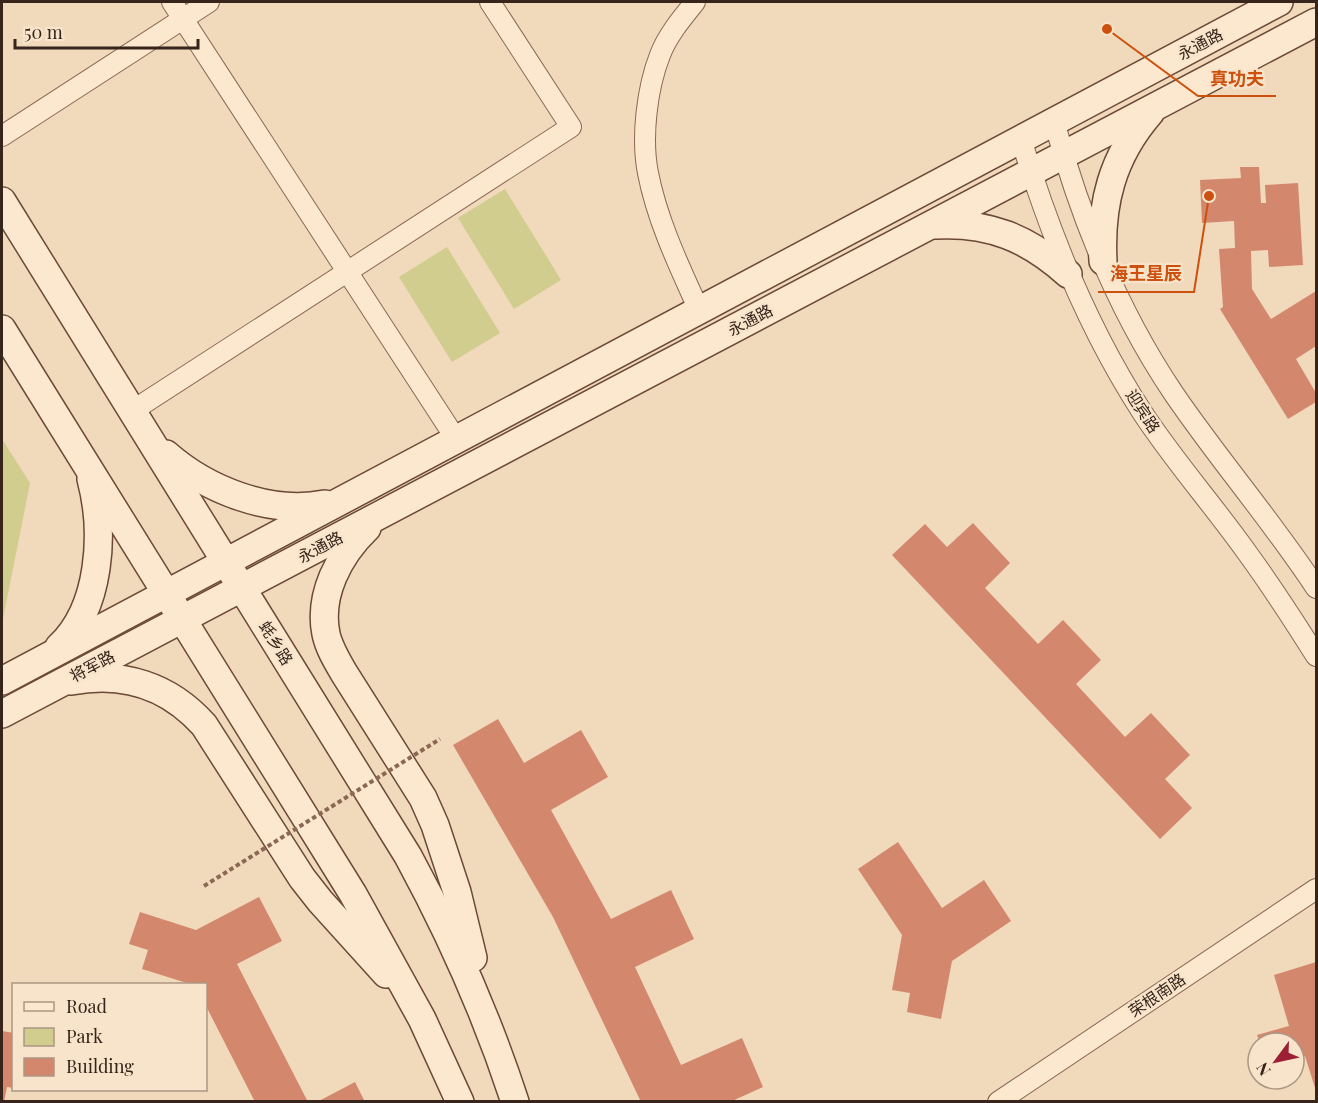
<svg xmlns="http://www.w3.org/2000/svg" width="1318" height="1103" font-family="'Playfair Display','Noto Sans SC',serif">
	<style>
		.green { fill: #d0cd8f }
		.building { fill: #d3886e }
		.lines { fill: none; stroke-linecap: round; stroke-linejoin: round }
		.street-casing { stroke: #8a6854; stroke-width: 22 }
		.secondary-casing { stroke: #6b4937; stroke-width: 30 }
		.street { stroke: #fce7cf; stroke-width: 20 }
		.secondary { stroke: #fce7cf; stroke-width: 27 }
		.path-bridge { stroke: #8a6854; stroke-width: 4; stroke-dasharray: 4.5 3; stroke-linecap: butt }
		.labels { text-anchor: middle; stroke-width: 4.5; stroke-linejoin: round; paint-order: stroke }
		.street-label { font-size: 16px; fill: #37241a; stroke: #f8e4cb }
		.leader { fill: none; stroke: #cd510e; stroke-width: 2 }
		.callout-dot { fill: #cd510e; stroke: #f8e4cb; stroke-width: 2 }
		.callout-label { font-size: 18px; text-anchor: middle; font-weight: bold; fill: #cd510e; stroke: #f8e4cb; stroke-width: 4.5; stroke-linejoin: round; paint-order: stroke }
	</style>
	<rect width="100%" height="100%" fill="#f1d9bb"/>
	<g class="green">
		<polygon points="505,189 561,280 514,309 458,218"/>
		<polygon points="447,247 500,333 452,362 399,277"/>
		<polygon points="2,439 30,483 2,624"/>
	</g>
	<g class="building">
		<polygon points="1240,167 1259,167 1261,203 1266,203 1265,185 1298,183 1303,265 1269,267 1268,250 1251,251 1252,289 1271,319 1316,291 1316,346 1296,359 1316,393 1316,402 1288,419 1220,309 1223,307 1219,249 1235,248 1234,221 1202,223 1200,180 1241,178"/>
		<polygon points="973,523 1010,563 985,588 1038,644 1063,620 1101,660 1076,684 1125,737 1151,713 1190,755 1165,779 1192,808 1160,839 892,555 925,524 947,547"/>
		<polygon points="498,719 524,763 581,730 608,777 551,810 611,919 671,890 694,939 635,967 681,1065 742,1038 763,1087 730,1102 641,1102 553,917 453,745"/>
		<polygon points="898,842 942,908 984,880 1011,921 952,961 941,1019 907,1012 910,993 892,990 902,935 858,869"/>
		<polygon points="259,897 282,941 237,964 308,1102 255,1102 206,1006 206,984 190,984 142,969 148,950 129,944 140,912 196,930"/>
		<polygon points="1316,962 1316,1091 1305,1056 1294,1060 1294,1043 1260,1043 1257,1035 1289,1026 1274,975"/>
		<polygon points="2,1031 14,1033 14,1088 7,1087 4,1102 2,1102"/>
		<polygon points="355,1082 365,1102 317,1102"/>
	</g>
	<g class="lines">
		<g class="street-casing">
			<g id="street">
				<polyline points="172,2 456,439"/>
				<path d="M 695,2 C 682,18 667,36 660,55 C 647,88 641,138 648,173 C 657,220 679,266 699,310"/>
				<path d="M 1054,121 C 1080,217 1118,311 1174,394 C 1219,460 1272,521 1316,588"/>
				<polyline points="2,136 209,2"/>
				<path d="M 1021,139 C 1050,235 1087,327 1142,412 C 1174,461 1214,506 1248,554 C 1272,587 1294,621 1316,656"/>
				<polyline points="132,411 571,127 490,2"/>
				<polyline points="998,1102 1316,889"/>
			</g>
		</g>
		<g class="secondary-casing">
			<g id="secondary">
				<path d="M 2,201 L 408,856 C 451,935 487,1016 515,1102"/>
				<path d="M 935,225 C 989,222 1028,238 1068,274"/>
				<path d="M 1103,261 C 1100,204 1112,157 1150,113"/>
				<polyline points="2,329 353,894 422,1019 460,1102"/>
				<path d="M 166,454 C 207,490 270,515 325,504"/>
				<path d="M 367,528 C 339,555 318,595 326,634 C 329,648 337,661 344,673 L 423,798 L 435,825 L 457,892 L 473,958"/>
				<path d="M 59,647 C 101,608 105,532 91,479"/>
				<polyline points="2,681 1279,2"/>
				<path d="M 71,681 C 123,671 169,686 204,725 L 302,878 L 320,901 L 386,974"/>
				<polyline points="2,714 1316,22"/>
			</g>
		</g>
		<use href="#street" class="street"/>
		<use href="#secondary" class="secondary"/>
		<polyline class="path-bridge" points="204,886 440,739"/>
	</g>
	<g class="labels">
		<g class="street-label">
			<text transform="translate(1200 44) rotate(-28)" y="6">永通路</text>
			<text transform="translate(750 320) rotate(-28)" y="6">永通路</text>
			<text transform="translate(1143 411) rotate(57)" y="6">迎宾路</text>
			<text transform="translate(320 547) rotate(-28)" y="6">永通路</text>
			<text transform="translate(276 643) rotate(58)" y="6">蚝乡路</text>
			<text transform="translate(92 666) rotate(-28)" y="6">将军路</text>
			<text transform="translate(1157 995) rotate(-34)" y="6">荣根南路</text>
		</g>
	</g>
	<path class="leader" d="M1107 29L1198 96H1276M1209 196L1194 292H1098"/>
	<g class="callout-dot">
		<circle cx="1107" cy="29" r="6"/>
		<circle cx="1209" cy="196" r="6"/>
	</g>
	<g class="callout-label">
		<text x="1237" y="85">真功夫</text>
		<text x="1146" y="280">海王星辰</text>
	</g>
	<rect width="1318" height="1103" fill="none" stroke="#37241a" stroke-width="6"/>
	<rect x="12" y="983" width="195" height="108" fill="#f8e4cb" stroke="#ab9784" stroke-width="1.5"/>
	<rect x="24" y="1002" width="30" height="9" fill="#fce7cf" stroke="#ab9784" stroke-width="1.5"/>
	<text x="66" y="1013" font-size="18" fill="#37241a">Road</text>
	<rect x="24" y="1028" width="30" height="18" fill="#d0cd8f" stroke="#ab9784" stroke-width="1.5"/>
	<text x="66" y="1043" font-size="18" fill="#37241a">Park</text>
	<rect x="24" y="1058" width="30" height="18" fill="#d3886e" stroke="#ab9784" stroke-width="1.5"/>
	<text x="66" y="1073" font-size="18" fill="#37241a">Building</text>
	<g transform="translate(1276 1061) rotate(237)"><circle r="28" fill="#f8e4cb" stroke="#ab9784" stroke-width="1.5"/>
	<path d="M0-4.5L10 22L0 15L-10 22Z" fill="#9d1f33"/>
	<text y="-9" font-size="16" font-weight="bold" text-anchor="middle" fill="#37241a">N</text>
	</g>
	<path d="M15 39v9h183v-9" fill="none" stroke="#37241a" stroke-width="3"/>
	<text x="24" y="39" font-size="18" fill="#37241a" stroke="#f8e4cb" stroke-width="4.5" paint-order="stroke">50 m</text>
</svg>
